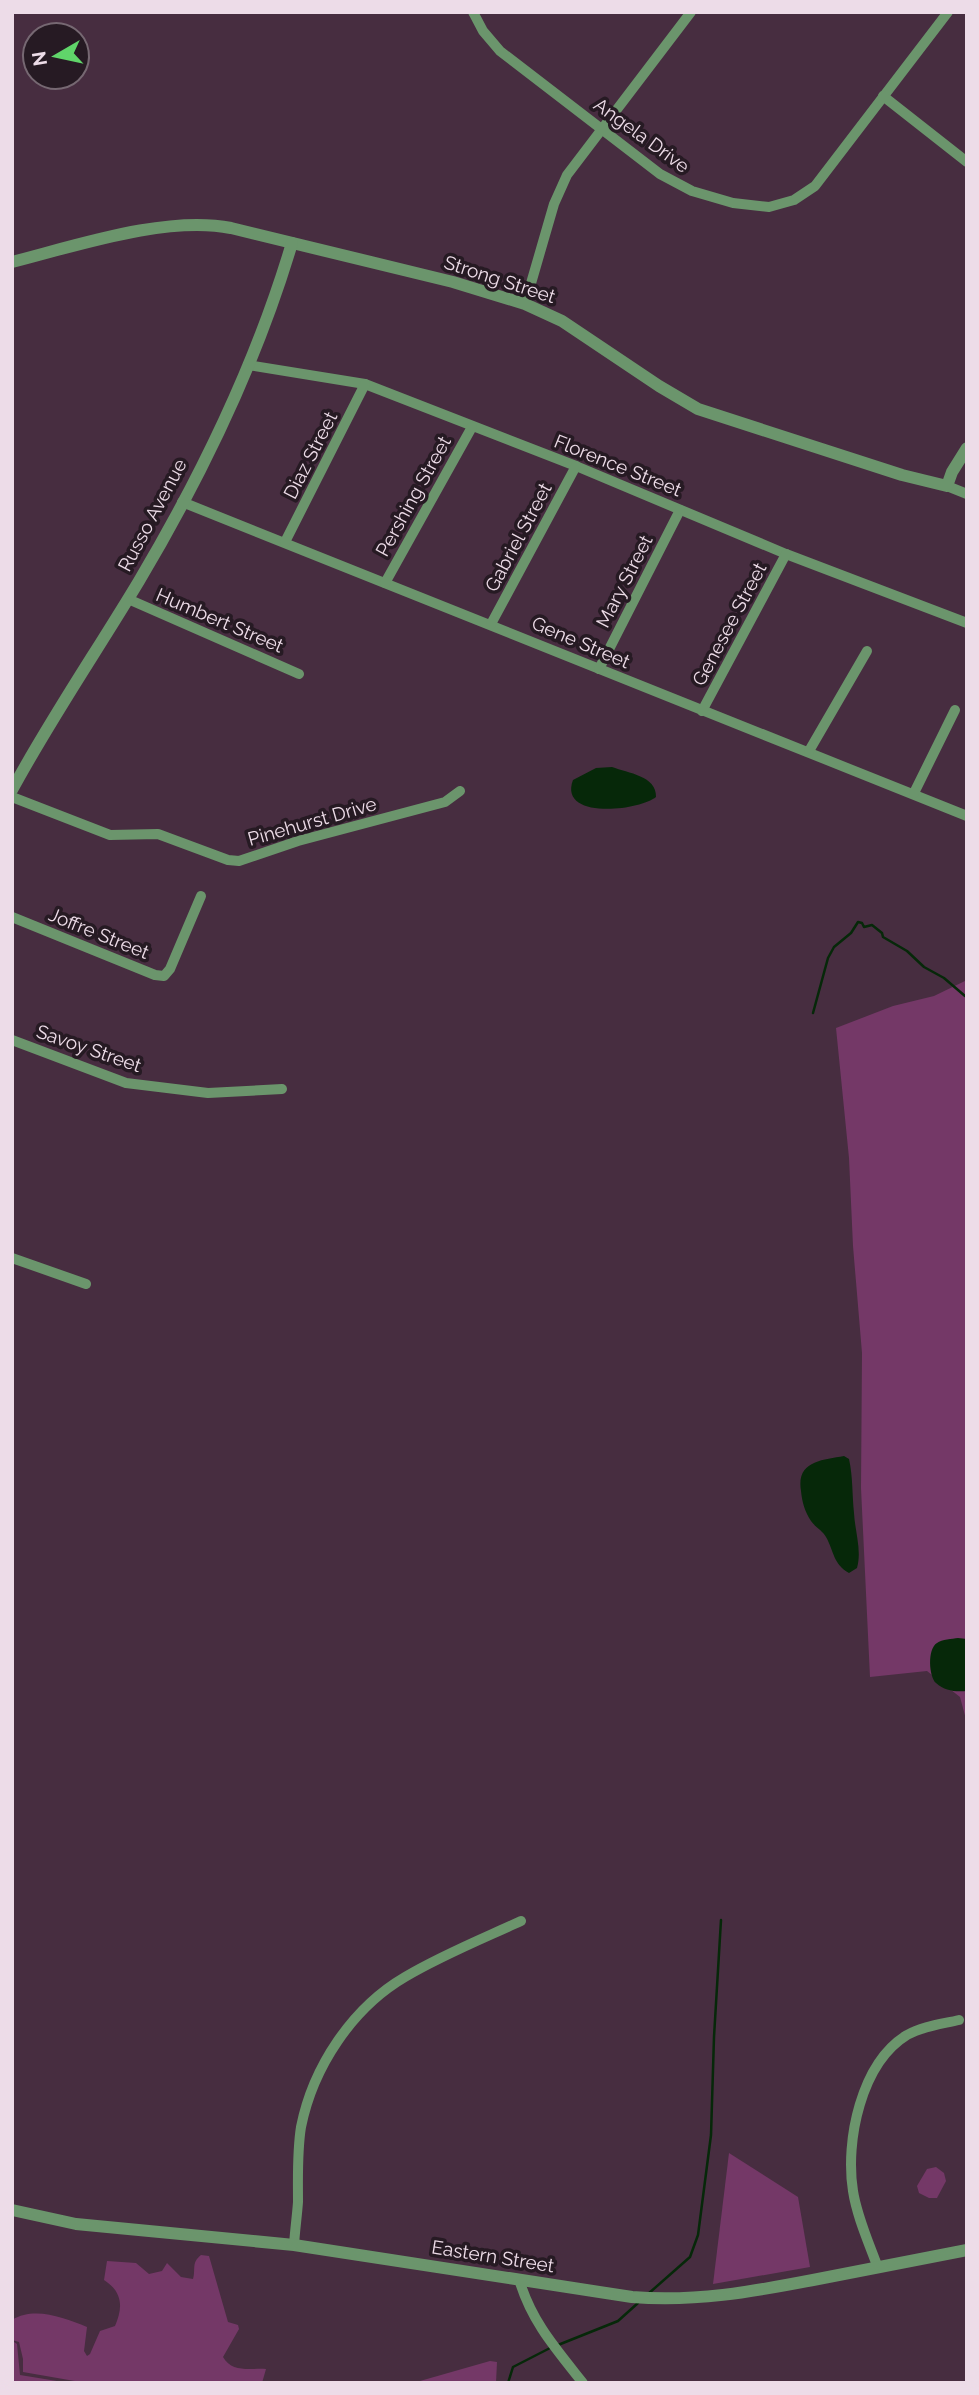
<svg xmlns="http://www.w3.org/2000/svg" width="979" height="2395" font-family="Raleway,sans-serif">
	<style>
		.green { fill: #743867 }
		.water { fill: #062809 }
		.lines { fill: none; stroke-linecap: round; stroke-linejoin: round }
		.stream { stroke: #062809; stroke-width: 2.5 }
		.minor { stroke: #6b956c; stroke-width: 10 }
		.tertiary { stroke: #6b956c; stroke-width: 12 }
		.labels { text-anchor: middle; stroke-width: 7; stroke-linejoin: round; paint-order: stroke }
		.street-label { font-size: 19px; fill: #eddce8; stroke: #261a23 }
	</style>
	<rect width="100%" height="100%" fill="#472d40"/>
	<g class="green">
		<polygon points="967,980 967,1723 960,1697 927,1671 870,1677 861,1488 862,1353 853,1246 849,1158 836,1028 893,1006 934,996"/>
		<polygon points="729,2153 798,2197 810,2267 713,2284"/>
		<polygon points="936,2167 944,2173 946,2181 937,2198 929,2198 919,2193 917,2186 927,2169"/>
		<path d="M 201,2255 L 209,2256 L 228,2322 L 238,2325 L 239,2329 L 223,2357 C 232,2373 249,2368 266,2369 L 262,2383 L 86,2383 L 23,2372 L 23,2359 L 19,2342 L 12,2340 L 12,2320 C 35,2306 64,2318 87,2327 L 84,2351 L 87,2356 L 90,2354 L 100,2331 L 115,2326 C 123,2308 123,2292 104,2280 L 107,2261 L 136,2263 L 149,2274 L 162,2271 L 167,2263 L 181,2277 L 193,2279 C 196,2269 191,2263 201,2255 Z"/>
		<polygon points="14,2342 17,2344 20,2375 69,2383 12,2383"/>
		<polygon points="490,2361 497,2362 496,2383 413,2383"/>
	</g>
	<g class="water">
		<path d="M 612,767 C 628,773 657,776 656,797 C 639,811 558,820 573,780 L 596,768 Z"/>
		<path d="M 844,1456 L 849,1459 C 853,1477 852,1495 854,1513 C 855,1532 862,1550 857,1568 L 849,1573 C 833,1564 834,1551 826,1537 C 823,1531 815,1527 811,1521 C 805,1512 802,1502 801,1491 C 796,1461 822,1460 844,1456 Z"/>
		<path d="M 958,1638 L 967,1639 L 967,1691 C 955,1692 945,1691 936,1683 C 929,1677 927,1649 937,1643 C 942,1639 952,1639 958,1638 Z"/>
	</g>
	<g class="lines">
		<g class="stream">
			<polyline points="813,1013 828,958 834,947 851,933 858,922 862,923 864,927 872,925 882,933 883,937 907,951 924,967 944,978 965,996"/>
			<polyline points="648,2294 690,2257 698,2235 711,2135 714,2037 721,1920"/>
			<polyline points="558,2345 618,2321 638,2303"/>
			<polyline points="508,2383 513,2367 552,2347"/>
		</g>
		<g class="minor">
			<polyline points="473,12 483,31 500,51 660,174 692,191 733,203 769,207 794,200 815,186 948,12"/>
			<polyline points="883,96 967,162"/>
			<polyline points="525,304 554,204 567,175 691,12"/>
			<polyline points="248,365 365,384 576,466 786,554 967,623"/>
			<polyline points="947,486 967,494"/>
			<polyline points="182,502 967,816"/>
			<polyline points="285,542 365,384"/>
			<polyline points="385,583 472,427"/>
			<polyline points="128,599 299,674"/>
			<polyline points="491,624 576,466"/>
			<polyline points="599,669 680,510"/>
			<polyline points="702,711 786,554"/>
			<polyline points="809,751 867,651"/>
			<polyline points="914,793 955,710"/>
			<polyline points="12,797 110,835 158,834 228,860 239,861 298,841 445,802 460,791"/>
			<polyline points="12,917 155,975 164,976 170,969 201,896"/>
			<polyline points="12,1040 126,1083 208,1093 282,1089"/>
			<polyline points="12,1258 86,1284"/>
			<path d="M 294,2245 C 295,2230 297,2216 298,2202 C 298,2177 297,2152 301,2127 C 313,2067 352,2008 405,1977 C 442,1955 482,1939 521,1921"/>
			<path d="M 878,2268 C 869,2243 857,2217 853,2191 C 845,2141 861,2063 907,2035 C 923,2026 942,2024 959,2020"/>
			<path d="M 519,2279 C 531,2321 556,2349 583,2383"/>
		</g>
		<g class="tertiary">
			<path d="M 12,262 C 75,246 167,215 231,228 L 453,282 L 525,304 L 562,321 L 659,386 L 698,409 L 902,475 L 947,486 L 952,472 L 967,448"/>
			<path d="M 12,790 C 51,718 97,651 139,581 C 202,475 257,361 292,243"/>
			<path d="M 12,2210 L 76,2224 L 294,2245 L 632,2297 C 695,2302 751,2292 813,2280 C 864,2270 916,2260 967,2250"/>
		</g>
	</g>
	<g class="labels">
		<g class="street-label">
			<text transform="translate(642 135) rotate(36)" y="7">Angela Drive</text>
			<text transform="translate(500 279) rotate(18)" y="7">Strong Street</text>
			<text transform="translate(310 455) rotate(-63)" y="7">Diaz Street</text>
			<text transform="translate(618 465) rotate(22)" y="7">Florence Street</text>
			<text transform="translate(413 496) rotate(-61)" y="7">Pershing Street</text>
			<text transform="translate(152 515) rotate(-62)" y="7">Russo Avenue</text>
			<text transform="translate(518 537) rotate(-62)" y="7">Gabriel Street</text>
			<text transform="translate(624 581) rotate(-63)" y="7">Mary Street</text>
			<text transform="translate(220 620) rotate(23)" y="7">Humbert Street</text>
			<text transform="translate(729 624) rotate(-62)" y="7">Genesee Street</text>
			<text transform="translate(581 642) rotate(23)" y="7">Gene Street</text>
			<text transform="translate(312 821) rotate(-16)" y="7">Pinehurst Drive</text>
			<text transform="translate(99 933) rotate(22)" y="7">Joffre Street</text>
			<text transform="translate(89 1048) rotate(19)" y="7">Savoy Street</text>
			<text transform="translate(493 2256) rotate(9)" y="7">Eastern Street</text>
		</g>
	</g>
	<rect width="979" height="2395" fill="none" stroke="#eddce8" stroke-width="28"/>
	<g transform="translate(56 56) rotate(261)"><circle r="33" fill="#261a23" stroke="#766872" stroke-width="2"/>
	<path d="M0-5L12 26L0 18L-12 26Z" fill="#60d56a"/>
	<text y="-10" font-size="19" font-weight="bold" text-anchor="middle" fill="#eddce8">N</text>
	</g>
</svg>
